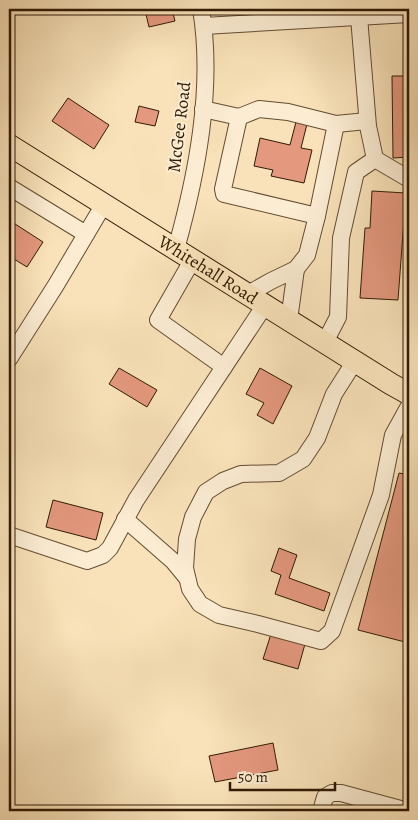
<svg xmlns="http://www.w3.org/2000/svg" width="418" height="820" font-family="Alegreya,serif">
	<style>
		.building { fill: #e4987e; stroke: #301a04 }
		.lines { fill: none; stroke-linecap: round; stroke-linejoin: round }
		.minor-casing { stroke: #624c31; stroke-width: 18 }
		.major-casing { stroke: #301a04; stroke-width: 23 }
		.minor { stroke: #fbecd2; stroke-width: 16 }
		.major { stroke: #f9e2b9; stroke-width: 21 }
		.labels { text-anchor: middle; stroke-width: 4; stroke-linejoin: round; paint-order: stroke }
		.street-label { font-size: 18px; fill: #301a04; stroke: #fbecd2 }
	</style>
	<rect width="100%" height="100%" fill="#f9e2b9"/>
	<filter id="stains"><feTurbulence type="fractalNoise" baseFrequency=".004" numOctaves="4"/><feColorMatrix values="0 0 0 0 .2 0 0 0 0 .09 0 0 0 0 .02 0 0 0 .5 -.17"/></filter>
	<radialGradient id="worn" r=".72"><stop offset=".6" stop-color="#630" stop-opacity="0"/><stop offset="1" stop-color="#630" stop-opacity=".3"/></radialGradient>
	<g class="building">
		<polygon points="149,9 172,9 175,21 149,27 145,10"/>
		<polygon points="392,76 409,76 409,157 393,158"/>
		<polygon points="68,98 109,125 94,149 52,121"/>
		<polygon points="139,106 159,111 155,126 135,122"/>
		<polygon points="296,122 307,124 301,148 312,150 304,183 271,176 273,170 254,166 260,138 290,145"/>
		<polygon points="372,191 406,193 398,300 360,298 365,228 370,228"/>
		<polygon points="9,220 43,242 27,267 9,256"/>
		<polygon points="119,368 157,390 147,407 109,384"/>
		<polygon points="260,368 292,386 273,424 257,415 264,403 246,394"/>
		<polygon points="399,473 409,475 409,643 358,630"/>
		<polygon points="53,500 103,513 96,540 46,527"/>
		<polygon points="279,548 297,555 289,578 330,593 324,611 275,594 281,575 271,571"/>
		<polygon points="271,634 305,644 298,669 263,659"/>
		<polygon points="273,743 278,770 215,782 209,756"/>
	</g>
	<g class="lines">
		<g class="minor-casing">
			<g id="minor">
				<polyline points="204,26 409,14"/>
				<polyline points="203,109 239,117 223,189 224,194 317,216 307,255 296,269"/>
				<polyline points="239,117 259,109 288,112 336,124 367,121"/>
				<polyline points="375,159 409,179"/>
				<polyline points="9,187 86,234"/>
				<polyline points="317,216 336,124"/>
				<path d="M 176,249 C 197,174 214,87 201,9"/>
				<polyline points="193,259 158,320 224,367"/>
				<polyline points="248,294 271,281 296,269 289,320"/>
				<polyline points="325,342 338,317 341,238 356,172 375,159 368,126 359,17"/>
				<polyline points="9,359 56,285 104,204"/>
				<polyline points="355,361 334,394 317,438 303,459 279,473 241,474 223,481 206,492 193,517 187,539 185,568 190,589 200,604 219,615 258,624 321,641 332,631 381,495 393,435 409,406"/>
				<polyline points="125,519 173,561 187,578"/>
				<polyline points="9,535 87,561 103,555 110,548 136,500 265,305"/>
				<polyline points="321,811 325,797 332,793 341,793 408,811"/>
			</g>
		</g>
		<g class="major-casing">
			<g id="major">
				<path id="s1" d="M 9,145 L 391,384 L 409,394"/>
			</g>
		</g>
		<use href="#minor" class="minor"/>
		<use href="#major" class="major"/>
	</g>
	<g class="labels">
		<g class="street-label">
			<text transform="translate(179 127) rotate(-83)" y="6">McGee Road</text>
			<text dy="6" stroke="none"><textPath href="#s1" startOffset="235">Whitehall Road</textPath></text>
		</g>
	</g>
	<rect width="418" height="820" fill="none" stroke="#f9e2b9" stroke-width="30"/>
	<rect x="10" y="10" width="398" height="800" fill="none" stroke="#301a04" stroke-width="2.5"/>
	<rect x="15" y="15" width="388" height="790" fill="none" stroke="#301a04"/>
	<path d="M230 782v8h105v-8" fill="none" stroke="#301a04" stroke-width="2.5"/>
	<text x="238" y="782" font-size="15" fill="#301a04" stroke="#fbecd2" stroke-width="4" paint-order="stroke">50 m</text>
	<rect width="100%" height="100%" filter="url(#stains)"/>
	<rect width="100%" height="100%" fill="url(#worn)"/>
</svg>
